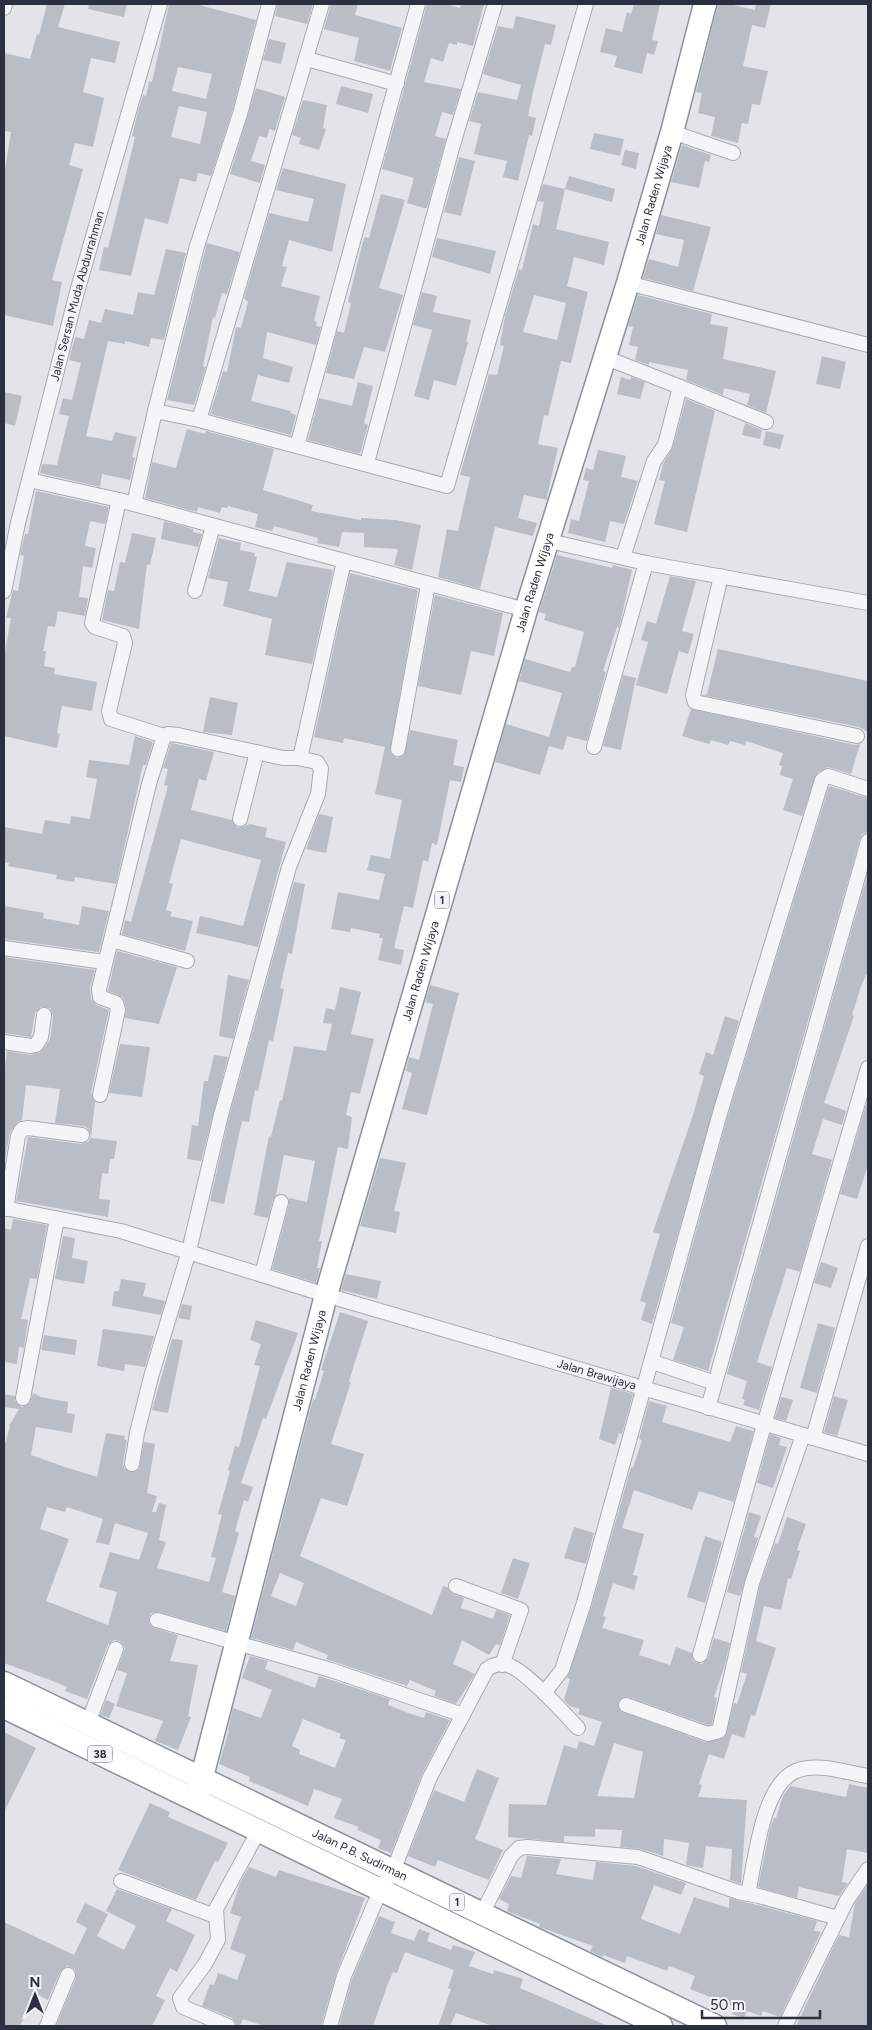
<svg xmlns="http://www.w3.org/2000/svg" width="872" height="2030" font-family="Figtree,sans-serif">
	<style>
		.building { fill: #b9bdc5; fill-rule: evenodd }
		.lines { fill: none; stroke-linecap: round; stroke-linejoin: round }
		.minor-casing { stroke: #a7aab3; stroke-width: 16 }
		.trunk-casing { stroke: #8a909f; stroke-width: 25 }
		.minor { stroke: #f4f5f8; stroke-width: 14 }
		.trunk { stroke: #fff; stroke-width: 22 }
		.labels { text-anchor: middle; stroke-width: 4; stroke-linejoin: round; paint-order: stroke }
		.shield { fill: #f1f3f7; stroke: #666a77; stroke-width: 1 }
		.shield-label { font-size: 11px; font-weight: bold; fill: #2b3040 }
		.street-label { font-size: 12px; fill: #2b3040; stroke: #f1f3f7 }
	</style>
	<rect width="100%" height="100%" fill="#e2e4e9"/>
	<g class="building">
		<polygon points="47,4 65,4 58,27 120,42 115,63 91,58 83,92 104,98 93,147 75,143 69,165 83,169 52,280 62,282 53,326 4,315 4,175 11,132 4,131 4,53 30,59 37,34 39,35"/>
		<polygon points="89,4 127,4 124,17 88,9"/>
		<path d="M 169,4 L 195,4 L 256,20 L 232,112 L 211,176 L 198,173 L 196,182 L 180,178 L 168,224 L 145,218 L 131,276 L 99,270 L 104,247 L 108,248 L 126,175 L 135,137 L 132,136 L 138,111 L 143,95 L 146,96 L 149,81 L 152,82 ZM 178,67 L 212,74 L 206,99 L 172,91 ZM 179,106 L 207,112 L 200,144 L 171,137 Z"/>
		<polygon points="278,4 313,4 307,24 275,16"/>
		<polygon points="331,4 358,4 355,15 402,28 390,71 354,61 359,38 324,29"/>
		<polygon points="427,4 446,4 460,8 461,4 484,4 473,46 457,42 457,45 449,43 443,62 431,58 424,82 461,89 453,115 442,112 435,136 446,139 427,208 424,208 407,203 414,178 382,169"/>
		<polygon points="634,4 660,4 652,40 658,41 654,55 647,53 642,74 614,67 617,56 600,52 606,28 622,32 627,12 631,14"/>
		<polygon points="718,4 729,4 755,10 756,4 771,4 765,28 752,25 743,66 768,71 760,105 752,104 748,124 742,123 738,143 711,136 715,117 698,113 702,93 696,92"/>
		<polygon points="516,16 556,25 551,45 545,44 533,92 528,116 536,118 532,136 529,135 518,181 503,177 507,161 474,154 481,124 469,121 478,92 517,100 521,85 483,74 498,26 513,29"/>
		<polygon points="269,39 286,43 281,64 263,60"/>
		<polygon points="341,86 373,94 368,113 336,104"/>
		<polygon points="256,88 285,97 275,131 269,129 267,138 259,136 251,161 265,165 260,183 230,174"/>
		<polygon points="303,100 327,105 323,128 326,129 319,150 299,144 301,138 292,135"/>
		<polygon points="594,133 624,139 620,156 590,149"/>
		<polygon points="682,145 711,155 709,162 705,161 699,188 671,182"/>
		<polygon points="625,150 639,153 636,169 621,165"/>
		<polygon points="459,157 475,161 461,216 444,212"/>
		<polygon points="283,168 346,184 332,252 289,240 282,266 287,267 281,286 320,296 314,321 317,322 316,326 321,327 316,345 267,332 263,358 293,367 289,383 258,375 251,401 291,411 290,413 296,415 291,435 210,414 223,371 227,372 236,327 241,328 248,302 244,298 269,213 308,222 314,199 276,190"/>
		<path d="M 569,176 L 615,189 L 612,202 L 565,189 L 556,229 L 609,242 L 604,265 L 574,257 L 567,286 L 588,292 L 571,363 L 561,361 L 548,416 L 544,415 L 538,444 L 558,448 L 547,497 L 547,500 L 524,495 L 518,518 L 537,523 L 533,536 L 495,527 L 480,589 L 438,577 L 447,529 L 458,531 L 470,477 L 460,475 L 463,464 L 489,374 L 497,375 L 504,346 L 500,345 L 505,316 L 519,269 L 522,270 L 533,224 L 539,226 L 544,202 L 538,201 L 543,184 L 565,189 ZM 534,295 L 566,303 L 557,340 L 523,332 Z"/>
		<polygon points="381,194 405,200 379,288 403,295 385,352 364,347 354,379 326,373 337,331 344,333 351,303 348,302 362,245 365,237 369,238"/>
		<polygon points="661,215 711,227 693,291 643,278 649,259 678,267 684,240 656,234"/>
		<polygon points="437,238 496,251 490,274 432,257"/>
		<polygon points="207,243 240,252 227,294 222,293 215,318 213,317 203,366 206,367 194,405 167,400"/>
		<polygon points="166,249 186,253 164,340 151,338 149,347 125,341 125,344 108,341 86,436 112,441 115,432 137,437 132,457 135,458 130,480 102,474 100,487 40,473 42,464 57,465 69,416 59,414 63,398 72,400 81,363 69,360 75,337 84,339 89,320 101,323 105,309 133,315 138,292 154,295"/>
		<polygon points="422,292 437,296 433,312 471,320 466,342 468,342 456,386 434,380 429,400 414,396 432,330 413,325"/>
		<polygon points="638,295 712,314 710,324 728,327 723,359 776,371 766,413 747,405 750,394 724,388 723,395 686,380 688,370 649,362 649,365 635,360 638,347 629,345 633,327 628,326"/>
		<polygon points="822,356 846,362 840,389 816,384"/>
		<polygon points="621,377 630,380 631,377 645,382 640,399 617,394"/>
		<polygon points="358,382 373,386 364,423 368,425 360,454 308,440 319,398 352,406"/>
		<polygon points="4,392 22,396 15,426 4,423"/>
		<polygon points="686,399 715,411 687,532 654,524 665,481 659,480 663,464 673,447"/>
		<polygon points="745,423 762,430 760,439 742,435"/>
		<polygon points="187,429 205,434 206,431 274,449 263,490 313,505 311,511 361,520 361,518 396,520 421,525 412,570 394,565 398,549 364,547 364,533 342,532 339,547 317,543 318,538 274,526 272,531 255,527 258,514 228,506 227,508 222,507 220,513 198,507 197,512 145,498 152,462 176,468"/>
		<polygon points="766,431 784,435 780,449 763,445"/>
		<polygon points="598,450 626,456 621,477 638,481 624,524 610,521 605,542 568,533 571,519 579,521 589,481 583,480 586,468 593,470"/>
		<polygon points="36,491 109,507 105,524 90,521 85,546 96,548 92,568 83,566 79,597 88,598 85,616 58,611 55,627 48,626 43,651 46,651 44,666 55,668 54,674 97,682 92,711 62,706 57,733 60,734 57,748 4,736 4,657 11,618 6,618 13,590 18,591 24,556 20,555 25,534 28,534"/>
		<polygon points="164,521 193,529 193,532 202,534 198,547 161,539"/>
		<polygon points="132,533 156,538 150,565 147,564 139,629 102,620 108,590 114,591 120,562 125,563"/>
		<polygon points="219,538 241,543 240,550 255,553 254,556 257,557 249,591 277,597 287,562 333,570 312,664 265,655 272,619 223,606 228,582 208,578"/>
		<polygon points="557,555 612,568 613,565 632,570 619,628 617,627 603,671 606,672 587,741 567,736 563,750 549,746 540,775 495,762 506,724 549,737 562,693 519,681 525,659 570,672 572,667 575,667 584,632 544,620 546,614 539,612"/>
		<polygon points="350,573 418,590 390,752 397,758 404,755 410,730 458,740 453,765 464,767 461,782 450,780 437,845 432,843 428,862 423,860 413,908 404,906 394,948 404,950 401,965 378,960 383,938 379,938 380,934 351,928 350,932 331,929 338,892 379,900 385,874 367,870 371,855 390,859 402,800 375,794 385,747 344,738 343,743 314,737"/>
		<polygon points="670,576 696,581 682,631 694,634 688,654 679,651 667,694 636,685 648,642 641,640 647,621 656,624"/>
		<polygon points="435,595 503,613 494,656 471,651 461,695 418,686"/>
		<polygon points="718,649 868,681 868,732 859,727 702,695 707,694"/>
		<polygon points="623,675 636,678 621,750 603,746"/>
		<polygon points="210,697 238,703 232,735 203,732"/>
		<polygon points="691,709 855,745 860,744 851,774 827,767 817,773 802,816 783,810 793,779 780,775 782,766 779,765 783,753 746,741 745,745 730,741 728,745 711,740 709,744 682,736"/>
		<polygon points="135,736 153,742 146,765 143,765 116,884 75,877 74,882 56,879 57,875 8,866 9,863 4,862 4,827 42,834 45,820 70,824 71,816 90,819 97,779 86,777 89,760 129,765"/>
		<polygon points="171,743 214,752 206,781 199,779 191,810 232,820 238,828 250,824 267,828 265,837 286,842 258,947 196,933 200,916 243,926 261,860 181,839 169,883 173,884 166,910 172,912 170,916 193,921 185,951 122,934 125,920 131,922 168,786 164,785 168,769 163,768"/>
		<polygon points="829,786 868,798 868,832 862,834 860,839 708,1371 673,1360 684,1327 671,1323 728,1115"/>
		<polygon points="319,814 333,817 326,853 306,849"/>
		<polygon points="868,872 868,975 866,975 861,986 852,1015 854,1016 824,1103 846,1111 842,1125 823,1119 812,1154 832,1160 800,1272 787,1268 757,1362 772,1367 759,1410 743,1405 745,1400 742,1399 747,1381 727,1374"/>
		<polygon points="294,882 305,884 292,954 288,953 280,988 284,989 273,1041 269,1040 258,1091 255,1090 249,1122 242,1121 224,1204 210,1201 229,1117"/>
		<polygon points="4,906 44,913 43,918 79,925 82,906 109,911 99,952 4,939"/>
		<polygon points="117,951 177,967 159,1024 125,1018 126,1008 123,997 108,991"/>
		<polygon points="4,957 95,970 90,987 91,999 96,1005 109,1010 91,1093 95,1102 91,1138 117,1141 114,1159 110,1159 108,1174 102,1173 99,1199 110,1200 108,1217 16,1201 28,1137 81,1144 89,1141 91,1136 88,1128 84,1126 55,1123 60,1089 26,1085 22,1120 17,1122 10,1132 4,1165 4,1075 7,1051 30,1055 41,1052 50,1039 53,1016 50,1008 41,1007 35,1013 31,1037 4,1033"/>
		<polygon points="228,975 249,980 233,1039 219,1036"/>
		<polygon points="430,985 459,993 427,1115 402,1109 412,1073 406,1071 409,1057 419,1060 433,1004 425,1002"/>
		<polygon points="340,987 361,992 351,1034 374,1039 360,1094 351,1092 346,1115 352,1117 348,1149 338,1147 319,1241 322,1241 317,1268 320,1268 316,1283 272,1269 289,1204 289,1198 307,1202 315,1161 284,1155 276,1195 273,1200 268,1218 254,1215 269,1136 271,1137 280,1100 282,1101 294,1046 326,1051 332,1024 323,1023 326,1008 335,1010"/>
		<polygon points="725,1016 739,1021 652,1324 641,1320 646,1303 640,1301 660,1234 653,1232 693,1115 704,1076 699,1074 706,1052 713,1055"/>
		<polygon points="120,1044 150,1047 142,1097 109,1093"/>
		<polygon points="214,1055 228,1057 201,1161 187,1159 192,1125 198,1126 204,1081 208,1081"/>
		<polygon points="868,1098 868,1165 857,1199 840,1194"/>
		<polygon points="380,1158 406,1163 394,1211 400,1212 396,1233 360,1226"/>
		<polygon points="13,1219 47,1225 37,1279 30,1278 21,1319 28,1320 24,1348 19,1347 17,1364 4,1362 4,1228 11,1230"/>
		<polygon points="63,1236 75,1238 72,1258 88,1261 84,1284 55,1279"/>
		<polygon points="821,1262 838,1268 831,1288 814,1283"/>
		<polygon points="346,1274 381,1281 377,1299 341,1290"/>
		<polygon points="121,1279 146,1283 143,1296 165,1301 161,1315 112,1306 114,1291 119,1291"/>
		<polygon points="182,1304 192,1306 190,1320 178,1318"/>
		<path d="M 340,1312 L 368,1321 L 353,1368 L 349,1382 L 351,1382 L 331,1444 L 364,1454 L 347,1506 L 321,1498 L 300,1556 L 432,1615 L 443,1586 L 447,1587 L 453,1594 L 464,1598 L 461,1608 L 493,1619 L 496,1610 L 510,1615 L 500,1645 L 496,1644 L 489,1655 L 462,1640 L 453,1664 L 475,1674 L 456,1704 L 434,1696 L 436,1691 L 410,1680 L 407,1686 L 326,1659 L 328,1655 L 296,1642 L 293,1650 L 251,1638 L 313,1399 L 315,1400 L 324,1371 L 321,1370 ZM 280,1573 L 304,1583 L 296,1606 L 271,1596 Z"/>
		<path d="M 256,1320 L 298,1333 L 266,1419 L 263,1418 L 241,1483 L 253,1487 L 248,1502 L 244,1500 L 235,1531 L 239,1533 L 222,1592 L 235,1596 L 226,1631 L 159,1612 L 151,1613 L 149,1618 L 149,1623 L 154,1628 L 178,1635 L 170,1661 L 198,1665 L 188,1716 L 191,1717 L 178,1750 L 155,1741 L 163,1721 L 116,1706 L 127,1673 L 117,1670 L 125,1648 L 120,1641 L 114,1640 L 108,1645 L 87,1699 L 65,1691 L 67,1687 L 50,1680 L 4,1663 L 4,1447 L 10,1427 L 9,1426 L 19,1409 L 4,1407 L 4,1394 L 15,1396 L 15,1401 L 22,1407 L 30,1403 L 33,1393 L 41,1397 L 68,1402 L 67,1413 L 75,1414 L 72,1433 L 36,1427 L 31,1455 L 65,1467 L 97,1477 L 106,1433 L 125,1436 L 124,1439 L 127,1440 L 123,1463 L 124,1468 L 130,1472 L 139,1469 L 144,1442 L 155,1444 L 147,1493 L 157,1496 L 152,1512 L 156,1512 L 159,1503 L 166,1505 L 159,1540 L 166,1542 L 157,1568 L 209,1582 L 216,1558 L 211,1557 L 222,1515 L 218,1514 L 230,1471 L 228,1470 L 235,1446 L 239,1447 L 260,1366 L 254,1365 L 261,1344 L 250,1340 ZM 47,1507 L 65,1512 L 67,1507 L 103,1519 L 96,1542 L 109,1545 L 115,1523 L 148,1533 L 139,1560 L 110,1552 L 99,1587 L 117,1592 L 108,1625 L 46,1601 L 69,1539 L 40,1529 Z"/>
		<polygon points="818,1323 835,1328 817,1393 800,1388"/>
		<polygon points="103,1329 154,1336 145,1367 125,1364 124,1371 97,1366"/>
		<polygon points="44,1335 77,1340 75,1355 41,1350"/>
		<polygon points="172,1339 183,1340 168,1413 152,1410"/>
		<polygon points="611,1388 633,1394 622,1434 619,1433 615,1445 599,1439"/>
		<polygon points="834,1396 848,1400 837,1436 824,1432"/>
		<polygon points="781,1397 793,1400 786,1421 775,1418"/>
		<path d="M 649,1401 L 667,1406 L 662,1422 L 730,1442 L 736,1426 L 753,1431 L 754,1430 L 734,1502 L 699,1491 L 692,1510 L 634,1490 L 622,1528 L 644,1534 L 633,1575 L 638,1576 L 634,1590 L 613,1583 L 603,1616 L 606,1617 L 602,1628 L 644,1640 L 639,1655 L 670,1665 L 676,1647 L 692,1653 L 693,1661 L 702,1664 L 708,1658 L 714,1638 L 730,1643 L 724,1668 L 714,1697 L 717,1698 L 712,1724 L 708,1725 L 628,1697 L 624,1697 L 618,1702 L 620,1711 L 705,1742 L 725,1737 L 734,1703 L 737,1704 L 747,1674 L 741,1672 L 760,1585 L 775,1543 L 778,1544 L 787,1517 L 806,1524 L 797,1550 L 800,1551 L 791,1579 L 788,1578 L 781,1610 L 764,1606 L 756,1641 L 776,1648 L 755,1716 L 751,1715 L 744,1738 L 732,1734 L 724,1759 L 709,1754 L 699,1784 L 702,1785 L 698,1797 L 747,1800 L 741,1884 L 730,1880 L 732,1849 L 706,1846 L 703,1868 L 686,1865 L 689,1843 L 664,1839 L 663,1856 L 641,1849 L 620,1847 L 622,1830 L 595,1829 L 595,1837 L 564,1836 L 564,1842 L 508,1837 L 509,1804 L 546,1805 L 564,1745 L 577,1749 L 579,1741 L 594,1746 L 602,1722 L 578,1714 L 580,1709 L 570,1706 L 564,1700 L 570,1679 L 567,1678 L 592,1605 L 631,1467 L 633,1468 L 642,1440 L 639,1439 ZM 614,1743 L 643,1752 L 634,1798 L 597,1796 Z"/>
		<polygon points="770,1434 781,1438 779,1445 787,1447 773,1488 757,1483"/>
		<polygon points="749,1512 761,1516 754,1537 758,1538 740,1596 727,1592"/>
		<polygon points="574,1527 594,1533 586,1564 564,1558"/>
		<polygon points="705,1536 722,1542 705,1603 687,1597"/>
		<polygon points="513,1558 530,1563 518,1599 501,1593"/>
		<path d="M 250,1656 L 268,1661 L 265,1669 L 315,1688 L 319,1676 L 390,1699 L 388,1705 L 411,1714 L 424,1718 L 426,1712 L 450,1720 L 422,1774 L 391,1853 L 378,1848 L 381,1840 L 357,1830 L 359,1827 L 334,1818 L 342,1799 L 314,1789 L 308,1806 L 249,1781 L 250,1777 L 219,1764 L 229,1730 L 228,1730 L 233,1708 L 261,1718 L 272,1690 L 242,1678 ZM 303,1719 L 341,1734 L 339,1738 L 346,1740 L 335,1768 L 299,1754 L 300,1750 L 292,1746 Z"/>
		<polygon points="106,1700 115,1704 109,1718 100,1715"/>
		<polygon points="4,1732 36,1748 4,1812"/>
		<polygon points="477,1769 499,1778 475,1839 503,1850 489,1880 438,1860 435,1867 408,1856 434,1790 464,1802"/>
		<polygon points="849,1784 868,1788 868,1853 847,1849 842,1882 848,1883 839,1896 799,1887 797,1898 758,1887 770,1828 774,1818 776,1818 783,1796 790,1786 846,1797"/>
		<polygon points="150,1803 170,1812 168,1817 228,1843 218,1862 215,1861 196,1900 118,1870"/>
		<polygon points="527,1856 561,1859 556,1874 593,1880 596,1862 636,1866 686,1883 681,1895 654,1885 641,1919 680,1934 694,1897 729,1908 729,1898 757,1905 817,1921 814,1931 821,1932 780,2017 763,2011 761,2016 747,2011 744,2018 732,2014 735,2007 690,1989 695,1976 669,1966 667,1971 627,1956 625,1963 603,1955 602,1957 590,1951 593,1946 545,1929 539,1927 540,1924 507,1911 509,1904 499,1899 511,1876 521,1878"/>
		<polygon points="249,1867 276,1877 279,1870 365,1898 336,1974 321,2026 265,2026 243,2019 240,2026 237,2026 232,2018 202,2006 210,1984 214,1985 218,1973 237,1980 246,1955 230,1949 241,1917 230,1913 240,1883"/>
		<polygon points="868,1884 868,2026 796,2026 839,1935 849,1937 855,1903"/>
		<polygon points="117,1889 172,1909 166,1921 195,1935 177,1972 170,1968 156,1996 165,2000 152,2026 56,2026 76,1978 75,1969 67,1966 60,1972 48,2000 36,1994 20,2026 4,2026 4,1922 74,1955 87,1928 76,1922 85,1903 108,1914 97,1936 124,1950 136,1926 106,1911"/>
		<polygon points="379,1916 395,1922 391,1933 414,1941 419,1929 430,1933 427,1941 451,1950 453,1945 475,1952 469,1966 493,1974 494,1970 523,1979 520,1988 608,2026 493,2026 456,2013 450,2026 438,2026 451,1989 448,1988 454,1970 405,1952 397,1973 393,1972 387,1986 373,2026 339,2026 352,1979"/>
	</g>
	<g class="lines">
		<g class="minor-casing">
			<g id="minor">
				<polyline points="322,4 199,420 447,486 586,4"/>
				<polyline points="4,8 5,4"/>
				<polyline points="307,59 397,84"/>
				<polyline points="672,132 733,153"/>
				<polyline points="628,283 868,345"/>
				<polyline points="604,357 680,387 665,445 654,461 623,557"/>
				<polyline points="680,387 766,422"/>
				<polyline points="155,411 197,246 240,114 269,4"/>
				<polyline points="297,446 418,4"/>
				<polyline points="367,463 452,148 495,4"/>
				<polyline points="29,480 119,500 526,610"/>
				<polyline points="119,500 92,623 95,627 123,636 125,643 109,711 111,719 164,736 168,734 178,735 283,758 297,758 301,754 344,561"/>
				<polyline points="134,504 155,411 199,420"/>
				<polyline points="549,541 646,563 868,603"/>
				<polyline points="721,576 693,695 695,702 857,736"/>
				<path id="s1" d="M 4,591 L 18,523 L 77,292 L 160,4"/>
				<polyline points="195,591 213,526"/>
				<polyline points="594,747 646,563"/>
				<polyline points="398,749 428,585"/>
				<polyline points="240,819 257,752"/>
				<polyline points="112,940 187,961"/>
				<polyline points="4,948 104,962"/>
				<polyline points="4,1042 31,1046 36,1045 41,1037 44,1015"/>
				<polyline points="100,1095 118,1010 116,1003 100,997 99,989 149,784 164,736"/>
				<path id="s2" d="M 4,1208 L 121,1231 L 326,1295 L 868,1454"/>
				<polyline points="6,1209 18,1136 22,1129 28,1128 82,1135"/>
				<polyline points="262,1274 281,1202"/>
				<polyline points="653,1362 715,1383"/>
				<polyline points="23,1398 57,1219"/>
				<polyline points="708,1408 868,841"/>
				<polyline points="813,1438 868,1246"/>
				<polyline points="132,1464 137,1433 151,1377 189,1251 221,1115 289,867 318,794 321,769 317,762 297,758"/>
				<polyline points="456,1586 521,1610 502,1665"/>
				<polyline points="157,1620 331,1670 463,1715"/>
				<polyline points="700,1655 764,1425 868,1068"/>
				<polyline points="544,1693 562,1670 584,1603 720,1113 822,780 828,776 868,789"/>
				<polyline points="626,1705 708,1734 719,1731 752,1583 803,1435"/>
				<polyline points="88,1723 116,1649"/>
				<polyline points="121,1881 215,1916"/>
				<path d="M 748,1894 C 755,1862 762,1785 796,1771 C 817,1762 847,1773 868,1776"/>
				<polyline points="482,1914 511,1856 519,1848 527,1847 638,1857 738,1892 759,1896 838,1918"/>
				<polyline points="47,2026 68,1975"/>
				<polyline points="228,2026 183,2007 180,1998 205,1964 218,1940 216,1909 259,1830"/>
				<path d="M 330,2026 L 344,1976 L 380,1891 L 393,1871 L 430,1777 L 487,1669 C 493,1665 501,1663 508,1665 C 525,1670 565,1714 578,1728"/>
				<polyline points="785,2026 847,1900 868,1869"/>
			</g>
		</g>
		<g class="trunk-casing">
			<g id="trunk">
				<path id="s3" d="M 4,1683 L 715,2026"/>
				<polyline points="4,1707 661,2026"/>
				<path id="s4" d="M 196,1800 L 326,1295 L 526,610 L 628,283 L 672,132 L 705,4"/>
			</g>
		</g>
		<use href="#minor" class="minor"/>
		<use href="#trunk" class="trunk"/>
	</g>
	<g class="labels">
		<g class="shield">
			<rect x="434.5" y="891.5" width="15" height="17" rx="4"/>
			<rect x="87.5" y="1745.5" width="25" height="17" rx="4"/>
			<rect x="449.5" y="1893.5" width="15" height="17" rx="4"/>
		</g>
		<g class="shield-label">
			<text x="442" y="904">1</text>
			<text x="100" y="1758">38</text>
			<text x="457" y="1906">1</text>
		</g>
		<g class="street-label">
			<text dy="4" stroke="none"><textPath href="#s4" startOffset="1669">Jalan Raden Wijaya</textPath></text>
			<text dy="4" stroke="none"><textPath href="#s1" startOffset="304">Jalan Sersan Muda Abdurrahman</textPath></text>
			<text dy="4" stroke="none"><textPath href="#s4" startOffset="1264">Jalan Raden Wijaya</textPath></text>
			<text dy="4" stroke="none"><textPath href="#s4" startOffset="859">Jalan Raden Wijaya</textPath></text>
			<text dy="4" stroke="none"><textPath href="#s4" startOffset="454">Jalan Raden Wijaya</textPath></text>
			<text dy="4" stroke="none"><textPath href="#s2" startOffset="616">Jalan Brawijaya</textPath></text>
			<text dy="4" stroke="none"><textPath href="#s3" startOffset="395">Jalan P.B. Sudirman</textPath></text>
		</g>
	</g>
	<rect width="872" height="2030" fill="none" stroke="#2b3040" stroke-width="10"/>
	<g transform="translate(35 1995)" stroke="#f1f3f7" stroke-width="4" paint-order="stroke">
	<path d="M0-4L9 19L0 12L-9 19Z" fill="#2b3040"/>
	<text y="-8" font-size="14" font-weight="bold" text-anchor="middle" fill="#2b3040">N</text>
	</g>
	<path d="M702 2010v8h118v-8" fill="none" stroke="#2b3040" stroke-width="2.5"/>
	<text x="710" y="2010" font-size="15" fill="#2b3040" stroke="#f1f3f7" stroke-width="4" paint-order="stroke">50 m</text>
</svg>
